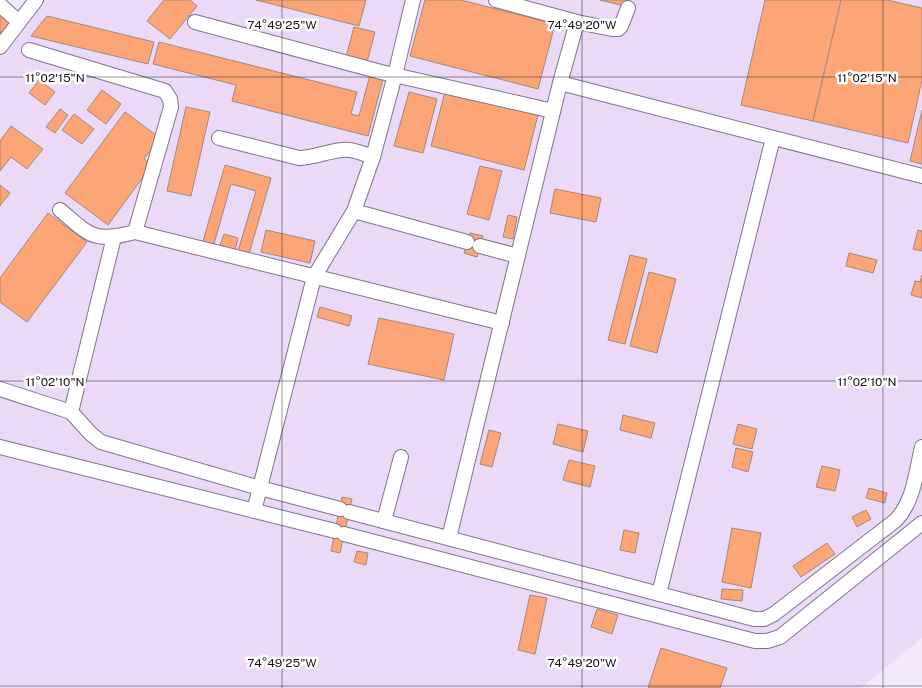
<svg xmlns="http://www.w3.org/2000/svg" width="922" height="688" font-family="'Public Sans',sans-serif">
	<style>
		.built { fill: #ebd9f8 }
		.building { fill: #fca678; stroke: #a2887c }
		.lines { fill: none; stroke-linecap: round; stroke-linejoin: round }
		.minor-casing { stroke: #81748a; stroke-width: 16 }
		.minor { stroke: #fff; stroke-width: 14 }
		.ticks { fill: none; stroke: #161119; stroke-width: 1; stroke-opacity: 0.45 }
		.ticks-label { font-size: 12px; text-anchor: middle; fill: #161119; stroke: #fff; stroke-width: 5; stroke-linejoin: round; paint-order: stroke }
	</style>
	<rect width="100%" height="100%" fill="#f3e8fc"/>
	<polygon class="built" points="44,0 922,0 922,638 861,688 0,688 0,58"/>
	<g class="building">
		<polygon points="164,0 190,0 197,6 170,39 147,21"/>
		<polygon points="256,0 366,0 359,26"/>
		<polygon points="425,0 461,0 555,24 538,89 410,56"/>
		<polygon points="600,0 626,0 625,6"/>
		<polygon points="765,0 841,0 813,121 741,105"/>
		<polygon points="841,0 887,0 922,8 922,80 908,143 813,121"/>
		<polygon points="0,10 13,24 2,34 0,32"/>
		<polygon points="47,16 154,42 148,64 31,36"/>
		<polygon points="354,27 375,32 367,62 346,57"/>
		<polygon points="159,42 357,92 351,114 359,116 370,75 383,79 368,136 232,101 236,85 153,64"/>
		<polygon points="39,80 55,92 45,105 29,93"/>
		<polygon points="102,90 121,104 106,124 87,110"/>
		<polygon points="409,92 437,99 423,153 394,146"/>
		<polygon points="445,92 538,115 524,170 431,146"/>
		<polygon points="186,107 210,112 191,196 167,191"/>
		<polygon points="60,109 68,115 55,133 46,127"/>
		<polygon points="922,110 922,164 910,161"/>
		<polygon points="125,112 160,138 144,159 152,165 108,225 65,193"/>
		<polygon points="74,114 94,129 82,144 62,130"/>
		<polygon points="11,126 43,149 27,169 11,157 0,171 0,141"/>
		<polygon points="225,165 271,178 249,254 238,251 256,191 231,184 214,244 203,241"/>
		<polygon points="480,166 502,171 489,220 467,214"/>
		<polygon points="0,185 10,193 0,206"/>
		<polygon points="555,189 601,198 596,222 550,213"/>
		<polygon points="48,213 87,242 27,322 0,302 0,278"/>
		<polygon points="508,215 517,217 513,239 503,237"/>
		<polygon points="266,230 315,241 310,263 261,252"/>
		<polygon points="918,230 922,231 922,251 913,249"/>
		<polygon points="470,233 483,236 477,257 464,253"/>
		<polygon points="224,234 238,238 235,250 220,245"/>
		<polygon points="849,253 877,260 873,273 846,266"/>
		<polygon points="630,255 647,259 625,344 608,340"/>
		<polygon points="649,272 676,279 657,353 630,346"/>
		<polygon points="922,275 922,298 911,295 915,281 920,282"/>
		<polygon points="320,307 352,316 349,326 317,317"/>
		<polygon points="379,318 454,334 444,380 368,364"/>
		<polygon points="623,415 655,423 651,438 620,430"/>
		<polygon points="558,424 588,431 583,452 553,444"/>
		<polygon points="738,424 757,429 752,449 733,444"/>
		<polygon points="489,430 501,433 492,467 480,464"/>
		<polygon points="736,448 753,452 748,472 732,467"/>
		<polygon points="569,460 595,466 590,487 563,480"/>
		<polygon points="822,466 840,470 835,491 816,487"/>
		<polygon points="869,488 887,493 885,503 866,498"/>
		<polygon points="342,497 352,499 340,553 331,551"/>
		<polygon points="866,510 871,519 857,527 852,517"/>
		<polygon points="732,528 761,533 751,588 722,582"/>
		<polygon points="624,530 639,533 635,553 620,550"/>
		<polygon points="827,543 835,554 801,577 793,566"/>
		<polygon points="357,551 368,553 366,565 354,562"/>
		<polygon points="722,589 743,590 742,601 721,599"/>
		<polygon points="530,595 547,598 535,654 518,650"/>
		<polygon points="597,609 618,615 612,634 591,627"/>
		<polygon points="661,648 727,668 720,688 648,688"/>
	</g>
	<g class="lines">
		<g class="minor-casing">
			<g id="minor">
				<polyline points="0,5 19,22"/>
				<polyline points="195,22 381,72 553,111"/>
				<polyline points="577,22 612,29 618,29 621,26 628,8"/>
				<polyline points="0,47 36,0"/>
				<polyline points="29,50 165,91 170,99 171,107 135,232"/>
				<polyline points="560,83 922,176"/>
				<path d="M 219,138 L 299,158 C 316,158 334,148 350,150 C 357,151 365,154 373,157"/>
				<path d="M 60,210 C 91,236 93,243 135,232 L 502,323"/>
				<polyline points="354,211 467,242"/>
				<polyline points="480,246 518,256"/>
				<polyline points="0,389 71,412 91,434 101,442 260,488 340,509"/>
				<polyline points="71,412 114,237"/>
				<polyline points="0,447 335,531"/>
				<polyline points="254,511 314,277 354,211 373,157 395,75 413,0"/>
				<path d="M 349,512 L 754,619 L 764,619 L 774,614 L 896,520 C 914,501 916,472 922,447"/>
				<polyline points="384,521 401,457"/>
				<polyline points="344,534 755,641 767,641 780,637 922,523"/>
				<polyline points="449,538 560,83 577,22 496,0"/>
				<polyline points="659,594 773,138"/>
			</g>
		</g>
		<use href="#minor" class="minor"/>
	</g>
	<path class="ticks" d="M 282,0 L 282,688M 582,0 L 582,688M 883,0 L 883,688M 0,77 L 922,77M 0,381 L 922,381M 0,686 L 922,686"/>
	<g class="ticks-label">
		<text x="282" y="29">74°49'25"W</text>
		<text x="582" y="29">74°49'20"W</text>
		<text x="55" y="82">11°02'15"N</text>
		<text x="867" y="82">11°02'15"N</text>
		<text x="55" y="386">11°02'10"N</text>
		<text x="867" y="386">11°02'10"N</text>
		<text x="282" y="667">74°49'25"W</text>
		<text x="582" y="667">74°49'20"W</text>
	</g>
</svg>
